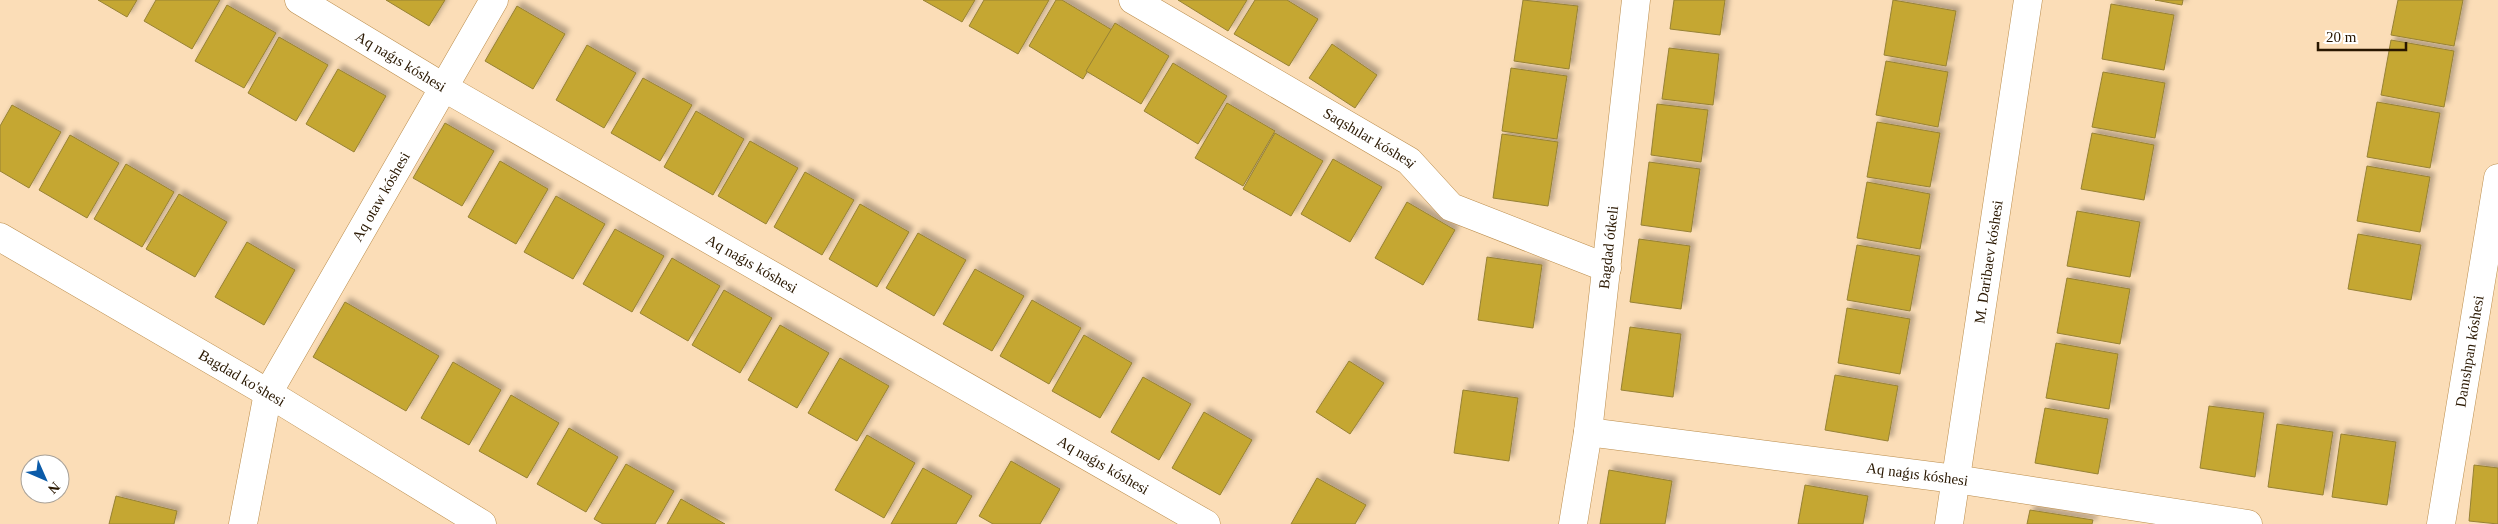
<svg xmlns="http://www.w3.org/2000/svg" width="2498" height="524" font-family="'Times New Roman',serif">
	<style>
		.building { fill: #c5a730; stroke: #978235; filter: url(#shadow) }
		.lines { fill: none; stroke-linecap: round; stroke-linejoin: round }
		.minor-casing { stroke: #ba8c4b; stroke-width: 29 }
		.minor { stroke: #fff; stroke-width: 28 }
		.labels { text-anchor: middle; stroke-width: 4.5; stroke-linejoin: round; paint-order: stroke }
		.street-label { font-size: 15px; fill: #291700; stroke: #fff }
	</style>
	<defs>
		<filter id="shadow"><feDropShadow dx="4.5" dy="-4.5" stdDeviation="2.5" flood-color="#0004"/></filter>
	</defs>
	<rect width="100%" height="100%" fill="#fbddb7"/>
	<g class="building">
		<polygon points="98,0 137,0 127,17"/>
		<polygon points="156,0 220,0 192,49 144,21"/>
		<polygon points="386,0 445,0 429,26"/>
		<polygon points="923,0 975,0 962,22"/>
		<polygon points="984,0 1049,0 1018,54 969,26"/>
		<polygon points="1056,0 1062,0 1112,30 1083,79 1029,46"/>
		<polygon points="1178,0 1247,0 1228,31"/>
		<polygon points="1255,0 1287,0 1318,19 1289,66 1234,34"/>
		<polygon points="1523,0 1578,6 1569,69 1514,61"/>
		<polygon points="1674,0 1725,0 1720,35 1670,29"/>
		<polygon points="1893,0 1956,11 1946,66 1884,55"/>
		<polygon points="2155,0 2183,0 2182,5"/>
		<polygon points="2398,0 2463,0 2454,46 2391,35"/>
		<polygon points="2111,4 2174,15 2164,70 2102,59"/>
		<polygon points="227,5 276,33 244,88 195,61"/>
		<polygon points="517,6 565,34 533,89 485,61"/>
		<polygon points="1115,23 1169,56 1141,104 1086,71"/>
		<polygon points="279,37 328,65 296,121 248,93"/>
		<polygon points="2391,40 2454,51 2444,107 2381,95"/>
		<polygon points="1332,44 1377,75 1355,108 1309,78"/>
		<polygon points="587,45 636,73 604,128 556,100"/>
		<polygon points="1669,48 1719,54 1713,105 1662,99"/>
		<polygon points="1886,61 1948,72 1938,127 1876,115"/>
		<polygon points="1173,63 1227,96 1198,144 1144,111"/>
		<polygon points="1511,68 1567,76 1557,139 1502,131"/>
		<polygon points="338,69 386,96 354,152 306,124"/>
		<polygon points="2103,72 2165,83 2155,138 2092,127"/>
		<polygon points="643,78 692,105 660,161 611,133"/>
		<polygon points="2377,102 2440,113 2430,168 2367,157"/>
		<polygon points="1227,103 1275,131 1243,186 1195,158"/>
		<polygon points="1657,104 1708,110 1701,162 1651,155"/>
		<polygon points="12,105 61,132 29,188 0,171 0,126"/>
		<polygon points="696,111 744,139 713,195 664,167"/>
		<polygon points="1877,122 1940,133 1930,187 1867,177"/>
		<polygon points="445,123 494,151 462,206 413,178"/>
		<polygon points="1275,133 1323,161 1291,216 1243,189"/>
		<polygon points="2092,133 2154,145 2144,200 2081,189"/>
		<polygon points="1502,134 1558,142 1548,206 1493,198"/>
		<polygon points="70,135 119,163 87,218 39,190"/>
		<polygon points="750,141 798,168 766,224 718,196"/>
		<polygon points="1333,159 1382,187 1350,242 1301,214"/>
		<polygon points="500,161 548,189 516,244 468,217"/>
		<polygon points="1649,162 1700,169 1691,232 1641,225"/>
		<polygon points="126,164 174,192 142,247 94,219"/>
		<polygon points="2367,166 2430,177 2420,232 2357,221"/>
		<polygon points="805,172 854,200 822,255 774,227"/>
		<polygon points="1867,182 1930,194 1920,249 1857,238"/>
		<polygon points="179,194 227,222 195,277 146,249"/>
		<polygon points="556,196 605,224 573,279 524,252"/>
		<polygon points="1407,202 1455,230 1423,285 1375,258"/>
		<polygon points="860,204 909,232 877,287 829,259"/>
		<polygon points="2077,211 2140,222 2130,277 2067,266"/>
		<polygon points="615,229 664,256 632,312 583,284"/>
		<polygon points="918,233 966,260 934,316 886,288"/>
		<polygon points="2358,234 2421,245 2411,300 2348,289"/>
		<polygon points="1639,239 1690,246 1681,309 1630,302"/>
		<polygon points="247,242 295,270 264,325 215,297"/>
		<polygon points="1857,245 1920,256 1910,311 1847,300"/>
		<polygon points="1487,257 1542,265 1533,328 1478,320"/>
		<polygon points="672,258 720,286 688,341 640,313"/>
		<polygon points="975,269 1024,296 992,351 943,324"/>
		<polygon points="2067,278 2130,289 2120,344 2057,333"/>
		<polygon points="724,290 772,318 740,373 692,345"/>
		<polygon points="1032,300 1081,328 1049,384 1000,356"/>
		<polygon points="345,302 439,356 406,411 313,357"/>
		<polygon points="1847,308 1910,319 1900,374 1838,363"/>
		<polygon points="780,325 829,353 797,408 748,380"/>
		<polygon points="1630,327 1681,334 1673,397 1621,390"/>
		<polygon points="1084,335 1132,363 1100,418 1052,391"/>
		<polygon points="2056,343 2118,354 2109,409 2046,398"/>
		<polygon points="840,358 889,386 857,441 808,413"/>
		<polygon points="1349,361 1384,383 1350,434 1316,412"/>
		<polygon points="453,362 501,390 469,445 421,418"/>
		<polygon points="1835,375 1898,386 1888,441 1825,430"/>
		<polygon points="1143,377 1191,404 1159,460 1111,432"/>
		<polygon points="1463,390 1518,398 1509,461 1454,453"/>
		<polygon points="511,395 559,423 527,478 479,451"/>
		<polygon points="2209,406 2264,413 2255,477 2200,468"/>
		<polygon points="2045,408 2108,419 2098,474 2035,463"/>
		<polygon points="1204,412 1252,440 1220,495 1172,468"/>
		<polygon points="2277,424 2333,432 2323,495 2268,487"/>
		<polygon points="569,428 618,457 586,512 537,484"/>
		<polygon points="2341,434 2396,442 2387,505 2332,497"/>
		<polygon points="867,435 915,463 884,518 835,490"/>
		<polygon points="1011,461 1060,489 1040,524 993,524 979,516"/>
		<polygon points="626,464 674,491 655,524 603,524 594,519"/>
		<polygon points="2474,465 2498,468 2498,524 2469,521"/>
		<polygon points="923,468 972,496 956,524 891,524"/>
		<polygon points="1609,470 1672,481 1665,524 1600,524"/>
		<polygon points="1317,478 1366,505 1355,524 1291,524"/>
		<polygon points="1805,485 1868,496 1863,524 1798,524"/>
		<polygon points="116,496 177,511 174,524 109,524"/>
		<polygon points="681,499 725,524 667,524"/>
		<polygon points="2030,510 2093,520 2092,524 2027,524"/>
	</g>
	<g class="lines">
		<g class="minor-casing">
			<g id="minor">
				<path id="s1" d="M 299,0 L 443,87 L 1206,524"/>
				<path id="s2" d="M 1133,0 L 1409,161 L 1451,207 L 1607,268"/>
				<path id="s3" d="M 0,237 L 268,393 L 482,524"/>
				<path id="s4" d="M 1588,432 L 1955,479 L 2248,524"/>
				<path id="s5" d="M 243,524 L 268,393 L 494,0"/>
				<path id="s6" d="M 1573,524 L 1588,432 L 1636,0"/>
				<path id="s7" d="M 1949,524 L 2028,0"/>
				<path id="s8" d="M 2441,524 L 2498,178"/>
			</g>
		</g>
		<use href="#minor" class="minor"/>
	</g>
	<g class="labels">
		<g class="street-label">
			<text dy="5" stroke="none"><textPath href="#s1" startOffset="119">Aq naǵıs kóshesi</textPath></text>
			<text dy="5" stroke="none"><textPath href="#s2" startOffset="274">Saqshılar kóshesi</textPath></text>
			<text dy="5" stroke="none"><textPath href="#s5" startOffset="360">Aq otaw kóshesi</textPath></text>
			<text dy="5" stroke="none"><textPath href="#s6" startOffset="279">Bagdad ótkeli</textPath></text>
			<text dy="5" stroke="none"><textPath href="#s7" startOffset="265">M. Daribaev kóshesi</textPath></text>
			<text dy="5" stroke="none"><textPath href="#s1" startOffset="524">Aq naǵıs kóshesi</textPath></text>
			<text dy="5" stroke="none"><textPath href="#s8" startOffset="175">Danıshpan kóshesi</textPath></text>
			<text dy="5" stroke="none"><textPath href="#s3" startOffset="280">Bagdad ko'shesi</textPath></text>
			<text dy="5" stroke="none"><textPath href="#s1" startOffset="929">Aq naǵıs kóshesi</textPath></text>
			<text dy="5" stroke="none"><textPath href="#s4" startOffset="332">Aq naǵıs kóshesi</textPath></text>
		</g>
	</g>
	<g transform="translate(45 479) rotate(135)"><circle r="24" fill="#ffffff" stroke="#a9a299"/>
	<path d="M0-4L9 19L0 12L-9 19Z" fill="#0b5ba9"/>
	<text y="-8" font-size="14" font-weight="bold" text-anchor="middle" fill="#291700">N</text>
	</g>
	<path d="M2318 42v8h88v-8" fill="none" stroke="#291700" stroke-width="2.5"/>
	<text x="2326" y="42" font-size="15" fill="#291700" stroke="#ffffff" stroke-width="4" paint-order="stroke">20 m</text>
</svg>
